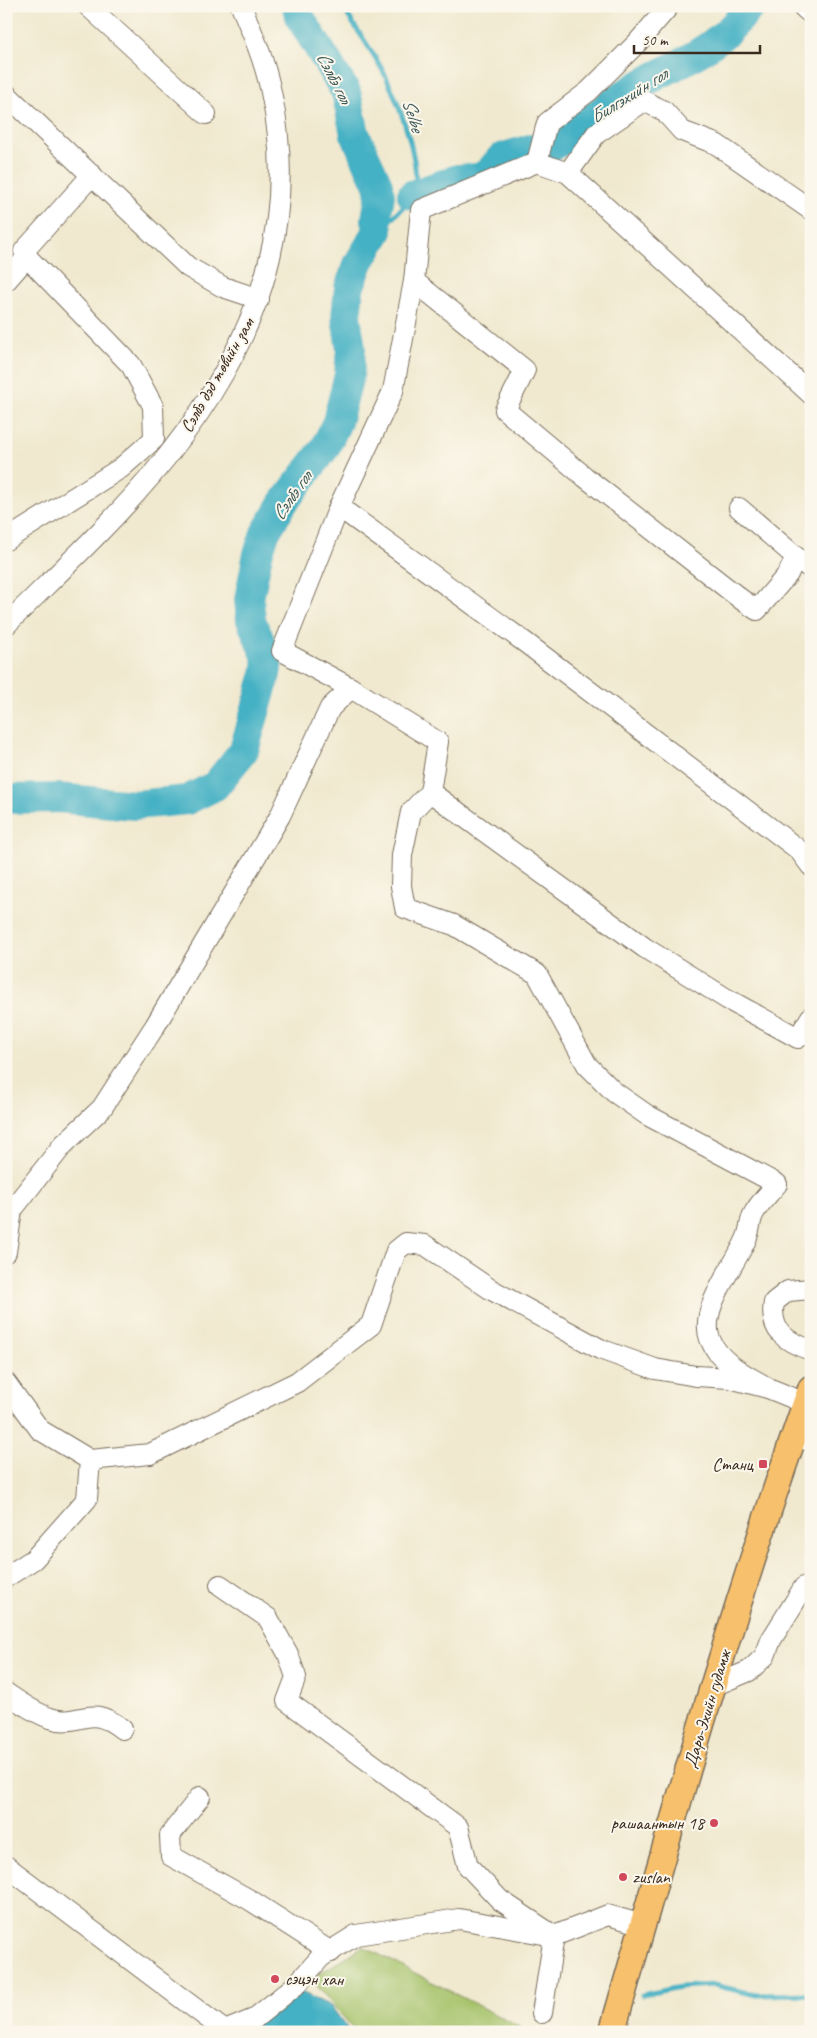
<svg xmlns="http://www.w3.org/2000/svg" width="817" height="2038" font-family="Caveat,sans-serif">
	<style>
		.green { fill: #a6c36b; stroke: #707644 }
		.water { fill: #45b1c4; stroke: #406e71 }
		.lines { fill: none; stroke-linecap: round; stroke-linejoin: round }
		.stream { stroke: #45b1c4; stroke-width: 5 }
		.river { stroke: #45b1c4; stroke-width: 30 }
		.minor-casing { stroke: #7a6d5c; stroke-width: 22 }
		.major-casing { stroke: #7a6d5c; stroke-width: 28 }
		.minor { stroke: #fff; stroke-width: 20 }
		.major { stroke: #f7c06c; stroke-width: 25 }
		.poi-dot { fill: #d1495b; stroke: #fbf7ec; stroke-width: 2 }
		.labels { text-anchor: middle; stroke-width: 4; stroke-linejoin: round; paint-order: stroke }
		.street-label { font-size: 18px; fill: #3b2a1e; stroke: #fbf7ec }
		.poi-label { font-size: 18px; fill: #3b2a1e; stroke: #fbf7ec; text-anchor: end }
		.water-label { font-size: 19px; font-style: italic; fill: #3e5958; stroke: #fbf7ec }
	</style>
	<rect width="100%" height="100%" fill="#fbf7ec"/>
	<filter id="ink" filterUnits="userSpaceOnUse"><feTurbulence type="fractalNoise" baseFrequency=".02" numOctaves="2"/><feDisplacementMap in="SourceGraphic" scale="10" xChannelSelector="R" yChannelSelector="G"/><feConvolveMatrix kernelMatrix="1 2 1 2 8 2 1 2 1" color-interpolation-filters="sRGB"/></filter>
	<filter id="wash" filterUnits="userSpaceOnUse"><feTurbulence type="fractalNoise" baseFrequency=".0096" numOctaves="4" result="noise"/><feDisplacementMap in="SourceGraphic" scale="20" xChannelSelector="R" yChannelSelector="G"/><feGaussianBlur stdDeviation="1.12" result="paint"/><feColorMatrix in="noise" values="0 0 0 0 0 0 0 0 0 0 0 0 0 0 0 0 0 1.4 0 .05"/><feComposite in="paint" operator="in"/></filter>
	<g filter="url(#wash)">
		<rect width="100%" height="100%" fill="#f0e9cf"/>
		<polygon class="green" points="363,1946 529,2032 356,2032 311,1979"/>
		<polygon class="water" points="301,1992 331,2006 350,2032 244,2032"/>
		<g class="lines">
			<g class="stream">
				<path d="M 342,6 C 357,31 376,55 388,81 C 399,105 425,171 412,195 C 404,209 389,220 378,231"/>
				<polyline points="642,1995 680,1987 714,1985 756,1995 811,1994"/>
			</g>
			<g class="river">
				<path d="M 551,147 C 578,132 600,109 626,93 C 676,62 711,56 751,6"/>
				<polyline points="412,195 458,179 479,178 489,172 501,158 530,149"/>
				<polyline points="6,799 57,798 134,805 187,800 215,786 244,750 266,674 268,660 251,620 249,599 258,554 265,533 284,502 325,448 337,422 349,375 351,349 346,317 349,288 359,262 378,231 376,219 380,195 378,185 355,134 346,92 299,16 297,6"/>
			</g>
		</g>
	</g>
	<g filter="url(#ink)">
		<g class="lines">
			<g class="minor-casing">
				<g id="minor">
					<polyline points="88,6 206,114"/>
					<polyline points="805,6 804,8 811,14"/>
					<polyline points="6,94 188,267 223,287 259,299"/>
					<polyline points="537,162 547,123 589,91 638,42 669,6"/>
					<polyline points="568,173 596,134 644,101 664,111 682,131 716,144 811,210"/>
					<polyline points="6,281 27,257 24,251 92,175"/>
					<polyline points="414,281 525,370 505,410 585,477 742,600 757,610 788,574 796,557 811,569"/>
					<polyline points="339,507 526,643 799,850 811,866"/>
					<polyline points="739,508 796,557"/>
					<polyline points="6,540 121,468 154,439 153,406 131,365 27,257"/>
					<path d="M 6,625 C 55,576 106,529 151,476 C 245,365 303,239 271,92 C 265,62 253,34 241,6"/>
					<polyline points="430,792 645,948 727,999 798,1038 811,1017"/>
					<polyline points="6,1252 12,1210 63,1145 102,1108 155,1026 280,816 330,708 351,688"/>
					<path d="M 811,1289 L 788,1291 L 774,1302 C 769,1331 786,1342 811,1350"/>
					<polyline points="6,1383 40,1430 90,1460 150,1454 297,1382 371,1325 396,1251 406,1243 425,1245 490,1289 600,1349 655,1369 696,1376 730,1378 768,1388 805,1403"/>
					<path d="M 768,1388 C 748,1376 719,1363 710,1339 C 698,1308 737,1264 747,1237 C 750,1230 750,1221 753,1215 C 758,1204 769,1194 777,1184 L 647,1115 L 614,1092 L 587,1065 L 537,974 L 454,925 L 405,908 L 401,886 L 402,855 L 411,812 L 430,792 L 438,742 L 351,688 L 282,651 L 339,507 L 393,391 L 414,281 L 421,210 L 537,162 L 568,173 L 811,394"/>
					<polyline points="792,1437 811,1441"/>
					<polyline points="6,1577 34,1559 87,1499 90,1460"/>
					<polyline points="220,1585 268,1618 288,1654 296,1677 287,1701 458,1827 468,1866 500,1900 554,1936 542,2013"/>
					<polyline points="713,1686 749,1671 765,1656 771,1640 804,1587 811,1584"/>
					<path d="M 6,1693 C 19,1702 35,1713 50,1718 C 81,1728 88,1702 122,1729"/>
					<polyline points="200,1797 170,1835 171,1856 250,1900 331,1952"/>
					<polyline points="6,1866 225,2031 254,2019 296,1985 321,1957 356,1935 459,1919 554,1936 608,1915 643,1925"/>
				</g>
			</g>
			<g class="major-casing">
				<path id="major" d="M 612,2032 C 674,1816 735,1599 811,1388"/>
			</g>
			<use href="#minor" class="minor"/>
			<use href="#major" class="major"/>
		</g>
	</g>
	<g class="poi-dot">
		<rect x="758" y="1459" width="10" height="10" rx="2.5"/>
		<circle cx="714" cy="1823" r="5"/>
		<circle cx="623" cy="1877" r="5"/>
		<circle cx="275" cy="1979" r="5"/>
	</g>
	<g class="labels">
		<g class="street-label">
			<text transform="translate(217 375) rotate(-60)" y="6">Сэлбэ дэд төвийн зам</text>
			<text transform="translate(707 1709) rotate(-73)" y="6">Дарь-Эхийн гудамж</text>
		</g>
		<g class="poi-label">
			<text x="753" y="1470">Станц</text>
			<text x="704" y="1829">рашаантын 18</text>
			<text x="633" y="1883" text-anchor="start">zuslan</text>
			<text x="285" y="1985" text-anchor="start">сэцэн хан</text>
		</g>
		<g class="water-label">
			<text transform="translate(335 77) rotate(63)" y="7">Сэлбэ гол</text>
			<text transform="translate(628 95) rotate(-32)" y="7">Билгэхийн гол</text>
			<text transform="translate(414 115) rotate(73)" y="7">Selbe</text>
			<text transform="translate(291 495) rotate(-55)" y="7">Сэлбэ гол</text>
		</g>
	</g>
	<rect width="817" height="2038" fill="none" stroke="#fbf7ec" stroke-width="25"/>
	<path d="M634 45v8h126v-8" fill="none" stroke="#3b2a1e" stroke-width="2.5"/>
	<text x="642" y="45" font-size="15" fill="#3b2a1e" stroke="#fbf7ec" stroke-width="4" paint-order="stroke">50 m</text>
</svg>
